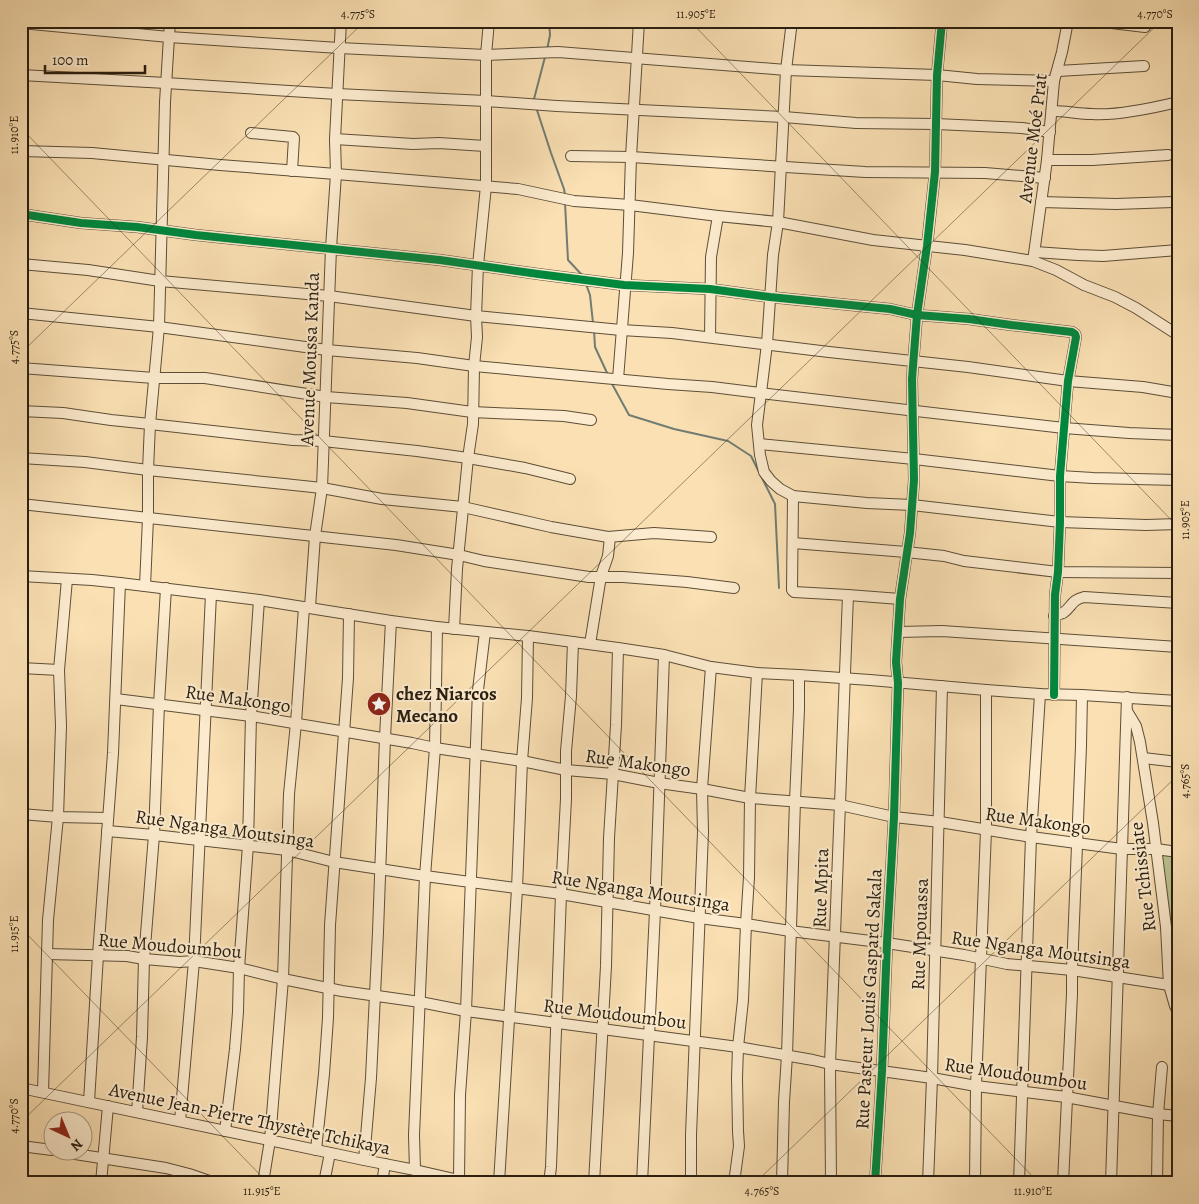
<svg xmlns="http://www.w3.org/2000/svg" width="1199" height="1204" font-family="Alegreya,serif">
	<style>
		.green { fill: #b9c390; stroke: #717050 }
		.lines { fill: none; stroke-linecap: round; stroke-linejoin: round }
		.stream { stroke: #717c73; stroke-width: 2 }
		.minor-casing { stroke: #5d4e38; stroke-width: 12 }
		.minor { stroke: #fcebce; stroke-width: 10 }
		.cycleway-casing { stroke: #fcebce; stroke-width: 11 }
		.cycleway { stroke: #00873e; stroke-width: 8 }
		.ticks { fill: none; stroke: #291e0f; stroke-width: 1; stroke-opacity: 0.45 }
		.labels { text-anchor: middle; stroke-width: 4; stroke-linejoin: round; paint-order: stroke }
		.street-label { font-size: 19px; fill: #291e0f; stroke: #fcebce }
		.poi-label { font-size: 19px; font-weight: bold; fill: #291e0f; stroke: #fcebce; text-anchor: start }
		.neatline { fill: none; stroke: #291e0f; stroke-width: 2 }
		.ticks-label { font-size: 12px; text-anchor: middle; fill: #291e0f }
	</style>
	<rect width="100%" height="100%" fill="#fae0b3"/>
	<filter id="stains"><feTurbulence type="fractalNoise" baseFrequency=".004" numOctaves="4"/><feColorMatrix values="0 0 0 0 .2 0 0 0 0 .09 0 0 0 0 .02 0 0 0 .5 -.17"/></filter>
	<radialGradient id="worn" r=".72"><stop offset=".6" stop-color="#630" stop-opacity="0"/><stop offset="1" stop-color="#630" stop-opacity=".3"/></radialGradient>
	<polygon class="green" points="1160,855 1178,856 1178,988"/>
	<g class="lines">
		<g class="stream">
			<polyline points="547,50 550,35 549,21"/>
			<polyline points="1178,70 1177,73 1178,88"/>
			<polyline points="534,101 534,99 545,57"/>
			<polyline points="536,107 551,153 564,189 565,195"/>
			<polyline points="565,203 568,260 582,275"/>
			<polyline points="586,284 590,295 593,323"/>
			<polyline points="594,330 595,347 608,375"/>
			<polyline points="611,382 629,415 674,429 728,441 751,456 775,504 779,588"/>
		</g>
		<g class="minor-casing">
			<g id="minor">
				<polyline points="792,21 786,70 778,222 773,255 767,344 757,425 760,455 764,472 771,481 780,489 793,496 867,503 912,505 1060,522 1146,525 1178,524"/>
				<polyline points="1095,21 1145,27"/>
				<polyline points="21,23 169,37 339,48 486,55 558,52 786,70 937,75 977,79 1054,81"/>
				<polyline points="1058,71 1144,66"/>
				<polyline points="21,75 166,83 337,94 486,101 557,106 784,117 856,123 936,124 1022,128 1050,132"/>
				<path d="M 1053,111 C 1066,111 1079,114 1092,114 C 1117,116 1153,108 1178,102"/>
				<polyline points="251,133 293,137 294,138 292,171"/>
				<polyline points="335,139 413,144 439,143 485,146"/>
				<polyline points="21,151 92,153 220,165 336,174 518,189 574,201 630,205 718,216 778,222 873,240 965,250 1033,261 1056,270 1084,285 1115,297 1136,308 1178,335"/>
				<polyline points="571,156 631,157 865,172 985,173 1045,178"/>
				<polyline points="1047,160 1092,160 1168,155"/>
				<polyline points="1041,202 1116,204 1173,202"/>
				<polyline points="21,214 81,223 137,227 196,235 440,260 538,274 624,285 710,289 770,297 890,309 917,315 969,319 1011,325 1072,332 1075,334 1076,337 1068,381 1060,476 1060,522 1058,572 1055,595 1054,695"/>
				<polyline points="1035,252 1078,255 1103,256 1178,250"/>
				<polyline points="1033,261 1047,160 1054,81 1062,52 1068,21"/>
				<polyline points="21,264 88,270 160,281 329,296 476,316 621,330 672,333 829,352 968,367 1068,381 1143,387 1178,393"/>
				<polyline points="21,313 159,327 327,350 417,358 474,366 668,384 712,387 760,393 1064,428 1129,433 1178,435"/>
				<polyline points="710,337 711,257 718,216"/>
				<polyline points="21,368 154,378 205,378 326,397 407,403 472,412 564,416 591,420"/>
				<polyline points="618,379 628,253 631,157 639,21"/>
				<polyline points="21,411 63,413 111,420 150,424 293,440 323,441 417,451 468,458 525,468 570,479"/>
				<polyline points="759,444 914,459 1060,476 1093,478 1178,480"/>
				<polyline points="21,458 85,462 148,470 284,484 322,488 382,499 463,507 551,527 608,537 654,533 711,537"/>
				<polyline points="793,496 792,590 794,592 848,595 900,599"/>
				<polyline points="21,504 396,545 459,555 484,561 589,577 623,577 687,582 734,588"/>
				<polyline points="793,543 906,552 944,556 964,561 1058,572 1178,573"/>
				<polyline points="21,576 92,580 120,583 259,600 391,621 437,627 528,636 618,648 664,655 711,667 757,673 799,675 870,680 986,690 1040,694 1082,695 1178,701"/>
				<polyline points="145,586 148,518 148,470 150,424 159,327 165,102 170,21"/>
				<polyline points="310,607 315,536 322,488 331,248 336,174 335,139 341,21"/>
				<path d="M 1054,616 C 1055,616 1062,613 1063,613 C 1072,607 1071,600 1084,597 L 1178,603"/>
				<polyline points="454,629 457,569 468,458 473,424 474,366 477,337 476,316 478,265 486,186 486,55 489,21"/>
				<polyline points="898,632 942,631 1178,647"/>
				<polyline points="590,644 601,576 608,556 610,537"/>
				<polyline points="21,668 59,670"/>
				<polyline points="116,699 251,716 412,743 435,748 522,761 566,770 613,774 659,783 702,789 750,798 840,805 894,817 940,822 1031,837 1122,849 1156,849 1178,852"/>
				<polyline points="1127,711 1136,726 1140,742 1153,823 1166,927 1169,985 1175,1006 1178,1012"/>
				<polyline points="1143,758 1178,762"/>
				<polyline points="21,814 58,817 108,818"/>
				<polyline points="107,831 154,835 287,850 334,862 425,876 561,894 699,918 746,924 790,931 887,943 964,955 1007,964 1072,970 1169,985"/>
				<polyline points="47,954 127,956 144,959 180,962 194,961 239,968 283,979 342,991 420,1002 466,1011 738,1047 813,1060 830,1064 932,1078 976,1086 1066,1097 1158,1114 1178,1116"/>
				<polyline points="21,1088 364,1160 415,1170 472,1183"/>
				<polyline points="43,1092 48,920 58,817 61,726 59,670 67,579"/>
				<polyline points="89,1102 98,955 113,753 120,583"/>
				<polyline points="137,1112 142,1037 144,959 154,835 159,704 166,588"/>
				<polyline points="180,1121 194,961 211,594"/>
				<polyline points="225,1131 235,1049 238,1012 239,968 248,845 251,716 259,600"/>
				<polyline points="21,1146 52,1150"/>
				<polyline points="316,1150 324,1074 328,1018 330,925 348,678 349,614"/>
				<polyline points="62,1152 166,1168 189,1174 215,1183"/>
				<polyline points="364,1160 371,1078 378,932 385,738 391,621"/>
				<polyline points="415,1170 414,1135 425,876 435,748 437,627"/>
				<polyline points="459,1180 460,1095 466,1011 478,690 485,632"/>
				<polyline points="101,1183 108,1106"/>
				<polyline points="263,1183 270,1140 283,979 289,794 296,723 304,607"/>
				<polyline points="324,1183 330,1153"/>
				<polyline points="382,1183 385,1164"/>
				<polyline points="499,1183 517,889 522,761 527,698 528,636"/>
				<polyline points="549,1183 551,1167 561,894 566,799 566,751 571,696 573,642"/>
				<polyline points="594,1183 606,966 609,838 616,725 618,648"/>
				<polyline points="642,1183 655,911 664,655"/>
				<polyline points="691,1183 691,1135 703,832 702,789 711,667"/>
				<polyline points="734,1183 739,1146 738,1131 737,1078 738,1047 743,1000 746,924 749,877 750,798 757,673"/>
				<polyline points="782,1183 784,1102 787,1055 795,801 799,709 799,675"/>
				<polyline points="831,1183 830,1064 848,595"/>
				<polyline points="875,1183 882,1071 887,943 894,817 898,683 896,662 900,599 910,533 914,480 912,379 917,315 927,246 935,172 937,75 942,21"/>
				<polyline points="928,1183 932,1078 942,686"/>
				<polyline points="975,1183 976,1086 986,830 986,690"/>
				<polyline points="1019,1183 1031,837 1040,694"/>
				<polyline points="1063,1183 1072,994 1072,970 1081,746 1082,695"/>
				<polyline points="1111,1183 1127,697"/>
				<polyline points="1157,1183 1158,1114 1162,1067"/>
			</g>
		</g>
		<use href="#minor" class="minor"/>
		<g class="cycleway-casing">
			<g id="cycleway">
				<polyline points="21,214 81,223 137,227 196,235 440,260 538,274 624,285 710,289 770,297 890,309 917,315 969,319 1011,325 1072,332 1075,334 1076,337 1068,381 1060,476 1060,522 1058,572 1055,595 1054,695"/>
				<polyline points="875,1183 882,1071 887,943 894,817 898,683 896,662 900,599 910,533 914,480 912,379 917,315 927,246 935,172 937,75 942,21"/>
			</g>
		</g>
		<use href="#cycleway" class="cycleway"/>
	</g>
	<path class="ticks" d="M 690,21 L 1178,527M 21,128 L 1039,1183M 21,353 L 365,21M 21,928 L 268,1183M 21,1122 L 1161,21M 755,1183 L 1178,775"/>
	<defs>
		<g id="sight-disc" transform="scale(1.25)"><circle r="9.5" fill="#8f2418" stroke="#fcebce"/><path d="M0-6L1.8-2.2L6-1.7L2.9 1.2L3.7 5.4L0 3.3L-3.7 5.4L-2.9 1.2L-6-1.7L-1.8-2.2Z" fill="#fff"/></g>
	</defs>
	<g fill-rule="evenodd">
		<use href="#sight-disc" x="379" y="704"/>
	</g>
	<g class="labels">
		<g class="street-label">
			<text transform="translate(1032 138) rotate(-83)" y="7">Avenue Moé Prat</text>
			<text transform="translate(309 359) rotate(-88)" y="7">Avenue Moussa Kanda</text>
			<text transform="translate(238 698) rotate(8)" y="7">Rue Makongo</text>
			<text transform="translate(638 762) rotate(8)" y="7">Rue Makongo</text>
			<text transform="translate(1038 820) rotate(8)" y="7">Rue Makongo</text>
			<text transform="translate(225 828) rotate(8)" y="7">Rue Nganga Moutsinga</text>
			<text transform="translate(1142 877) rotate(-97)" y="7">Rue Tchissiate</text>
			<text transform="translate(820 888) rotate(-88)" y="7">Rue Mpita</text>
			<text transform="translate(641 890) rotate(9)" y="7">Rue Nganga Moutsinga</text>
			<text transform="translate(919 934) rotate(-88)" y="7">Rue Mpouassa</text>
			<text transform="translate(170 945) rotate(5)" y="7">Rue Moudoumbou</text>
			<text transform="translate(1041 949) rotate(8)" y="7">Rue Nganga Moutsinga</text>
			<text transform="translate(868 999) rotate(-87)" y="7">Rue Pasteur Louis Gaspard Sakala</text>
			<text transform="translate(615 1013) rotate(7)" y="7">Rue Moudoumbou</text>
			<text transform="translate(1016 1073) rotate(8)" y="7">Rue Moudoumbou</text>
			<text transform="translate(250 1118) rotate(12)" y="7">Avenue Jean-Pierre Thystère Tchikaya</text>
		</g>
		<g class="poi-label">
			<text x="396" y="700">chez Niarcos<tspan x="396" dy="22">Mecano</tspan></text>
		</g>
	</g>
	<rect width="1199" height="1204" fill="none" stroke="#fae0b3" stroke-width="55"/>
	<g transform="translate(68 1136) rotate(136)"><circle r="24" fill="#fcebce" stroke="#a89982"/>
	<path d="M0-4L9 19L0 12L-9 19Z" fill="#8f2418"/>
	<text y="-8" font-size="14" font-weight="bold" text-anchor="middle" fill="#291e0f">N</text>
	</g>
	<path d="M45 65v8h100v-8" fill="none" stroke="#291e0f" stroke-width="2.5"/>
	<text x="52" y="65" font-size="15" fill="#291e0f" stroke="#fcebce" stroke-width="4" paint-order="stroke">100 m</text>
	<rect x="28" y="28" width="1144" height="1148" class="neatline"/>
	<g class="ticks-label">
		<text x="358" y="18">4.775°S</text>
		<text x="696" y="18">11.905°E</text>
		<text x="1155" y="18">4.770°S</text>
		<text transform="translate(14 135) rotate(-90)" y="4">11.910°E</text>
		<text transform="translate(14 347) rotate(-90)" y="4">4.775°S</text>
		<text transform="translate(1185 520) rotate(-90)" y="4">11.905°E</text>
		<text transform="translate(1185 781) rotate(-90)" y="4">4.765°S</text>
		<text transform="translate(14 934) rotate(-90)" y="4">11.915°E</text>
		<text transform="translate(14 1116) rotate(-90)" y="4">4.770°S</text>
		<text x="262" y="1195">11.915°E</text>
		<text x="762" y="1195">4.765°S</text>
		<text x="1033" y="1195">11.910°E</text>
	</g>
	<rect width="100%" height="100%" filter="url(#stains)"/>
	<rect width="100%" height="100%" fill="url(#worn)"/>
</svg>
